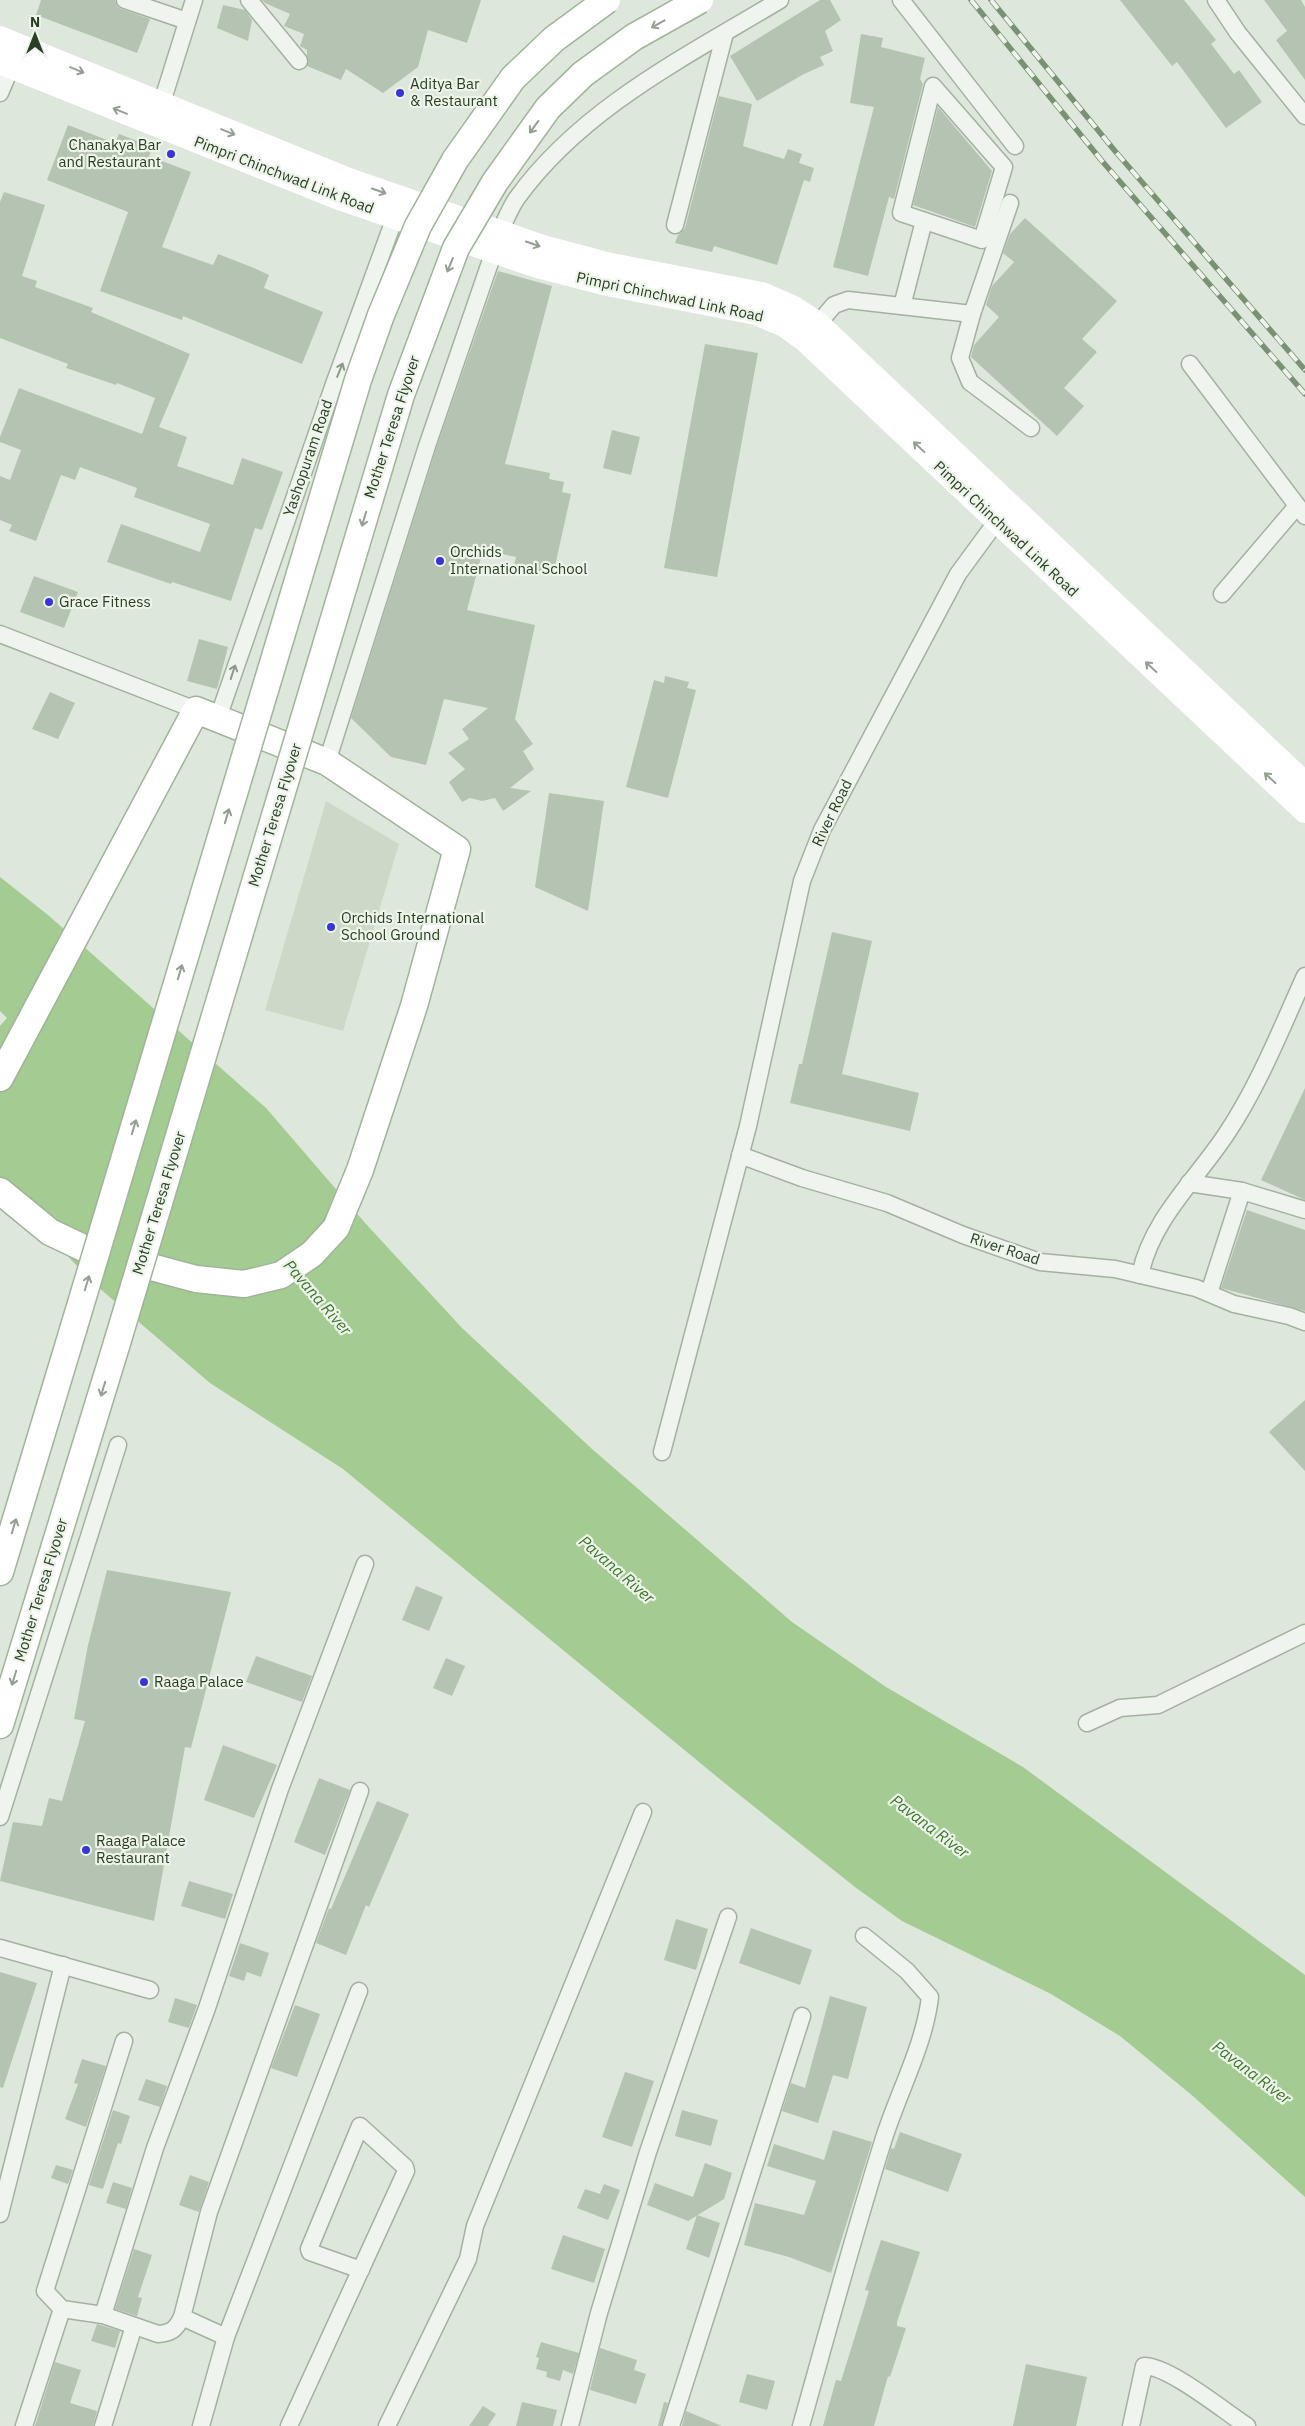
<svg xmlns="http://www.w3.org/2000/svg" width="1305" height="2426" font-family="'IBM Plex Sans',sans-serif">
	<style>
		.built { fill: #ccd9c9 }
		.water { fill: #a3cb92 }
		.building { fill: #b5c4b2 }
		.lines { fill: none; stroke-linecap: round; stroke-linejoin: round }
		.street-casing { stroke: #a4b1a0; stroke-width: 19 }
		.primary-casing { stroke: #9fb499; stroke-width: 29 }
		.street { stroke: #eff5ee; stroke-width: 16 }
		.secondary { stroke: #fff; stroke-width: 24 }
		.primary { stroke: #fff; stroke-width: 26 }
		.rail-casing { stroke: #799273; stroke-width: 5.5 }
		.rail { stroke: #edf5ea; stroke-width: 4; stroke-dasharray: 11; stroke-linecap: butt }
		.primary-bridge-casing { stroke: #9fb499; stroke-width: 29; stroke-linecap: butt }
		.primary-bridge { stroke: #fff; stroke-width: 26 }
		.oneway { stroke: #949e92 }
		.oneway2 { stroke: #8c9a89 }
		.poi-dot { fill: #3933da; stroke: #edf5ea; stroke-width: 2 }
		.labels { text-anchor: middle; stroke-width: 4.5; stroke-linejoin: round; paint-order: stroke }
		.poi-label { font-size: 15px; fill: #293e24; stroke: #edf5ea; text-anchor: start }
		.street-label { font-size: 15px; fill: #293e24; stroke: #edf5ea }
		.water-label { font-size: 16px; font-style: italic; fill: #3e762b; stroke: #edf5ea }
	</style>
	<rect width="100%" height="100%" fill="#dee7db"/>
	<polygon class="built" points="326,801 399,844 343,1031 265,1010"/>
	<polygon class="water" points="0,877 48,915 266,1108 366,1224 462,1328 592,1449 792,1622 886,1687 1023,1767 1305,1975 1305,2197 1194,2097 1120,2036 1051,1994 902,1921 855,1887 727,1785 343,1469 210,1383 91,1281 0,1183 0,1026 7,1018 0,1011"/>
	<g class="building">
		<polygon points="41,0 115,0 117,6 121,9 150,19 137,53 36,15"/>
		<polygon points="262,0 481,0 467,43 428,30 418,67 383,93 346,69 341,80 307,66 307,50 300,46 304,34 284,26 290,14 265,3"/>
		<polygon points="820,0 830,0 841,20 825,31 833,51 820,57 824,65 804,74 757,101 730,56"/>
		<polygon points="1120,0 1184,0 1216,40 1211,44 1234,74 1239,70 1262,102 1226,128 1177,62 1172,66"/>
		<polygon points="1264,0 1301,0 1305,7 1305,80 1276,40 1287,31"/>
		<polygon points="223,5 245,10 252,20 248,41 217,28"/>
		<polygon points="861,34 883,38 881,47 925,58 920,79 923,84 894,199 889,197 868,276 833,267 874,107 850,103"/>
		<polygon points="719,96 752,104 743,146 784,159 788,149 802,154 799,163 814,168 810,182 804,180 777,265 714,246 712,252 675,243 678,235 685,228"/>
		<polygon points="938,107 992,171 975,227 913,205"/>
		<polygon points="68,125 115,143 119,134 153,147 149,156 191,172 162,247 213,265 218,254 254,268 269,275 264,288 323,312 302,364 183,316 182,320 100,291 128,212 47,180"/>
		<polygon points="4,192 45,205 22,276 37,281 35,287 93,308 91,312 190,354 159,427 187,437 177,466 233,485 242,458 283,472 262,530 255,528 231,601 172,582 171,584 107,562 121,524 200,552 210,524 134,497 137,488 80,467 75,480 61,475 36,541 9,531 12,525 0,520 0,476 10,480 21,450 0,442 0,437 19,388 142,434 155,398 117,383 116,385 66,368 68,364 0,338 0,202"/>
		<polygon points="1025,218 1117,301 1082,339 1097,352 1064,388 1084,406 1057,436 971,357 974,345 999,317 986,305 992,286 1014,262 1003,253 1010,234"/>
		<polygon points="498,271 552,286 505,464 550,473 549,479 564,482 562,492 571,494 555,566 546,564 544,572 514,566 516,557 483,550 467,610 535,625 515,719 533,744 523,751 534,769 510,788 531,791 503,811 495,798 482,801 470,798 462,802 449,782 465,769 448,753 469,739 462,729 488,708 444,699 426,765 391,757 351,718 436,449"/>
		<polygon points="705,344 758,353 717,577 664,568"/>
		<polygon points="612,430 640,437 631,475 603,468"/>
		<polygon points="34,576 78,592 64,628 20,612"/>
		<polygon points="199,639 228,647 217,689 187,681"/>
		<polygon points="665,676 689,682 687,688 696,690 668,798 626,787 654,680 664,683"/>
		<polygon points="50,692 75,703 58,739 32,729"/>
		<polygon points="549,793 604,801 588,911 535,887"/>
		<polygon points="832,932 872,941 842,1074 919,1093 910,1131 790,1103 799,1064 802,1064"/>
		<polygon points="1305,1088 1305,1200 1261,1180"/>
		<polygon points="1247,1210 1305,1230 1305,1311 1221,1288"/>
		<polygon points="1305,1400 1305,1471 1269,1432"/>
		<polygon points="107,1570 231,1592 191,1748 185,1747 154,1921 0,1881 13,1822 42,1826 49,1798 62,1801 85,1721 74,1719 88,1645"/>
		<polygon points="416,1586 443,1597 429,1631 402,1620"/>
		<polygon points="256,1656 312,1676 302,1702 246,1682"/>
		<polygon points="446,1658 465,1666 452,1696 433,1688"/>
		<polygon points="223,1745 277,1765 254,1818 204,1800"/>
		<polygon points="319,1778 350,1790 325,1855 294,1842"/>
		<polygon points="377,1801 409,1814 369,1907 366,1905 346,1955 316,1943 329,1908 331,1909"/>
		<polygon points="189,1881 233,1894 225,1919 181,1906"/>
		<polygon points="676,1919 708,1929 696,1970 664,1960"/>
		<polygon points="751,1928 812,1950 800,1985 739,1963"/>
		<polygon points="240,1943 269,1953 261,1977 247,1972 244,1981 229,1976"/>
		<polygon points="0,1972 37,1983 3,2088 0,2087"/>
		<polygon points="830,1996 867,2007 848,2079 833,2075 818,2123 782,2111 791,2083 805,2088"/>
		<polygon points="175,1998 197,2005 189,2028 168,2022"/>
		<polygon points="295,2005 320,2014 297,2077 271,2068"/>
		<polygon points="82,2059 106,2066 86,2127 65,2119 78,2084 74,2083"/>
		<polygon points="625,2072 654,2081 632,2147 602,2137"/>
		<polygon points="146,2079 167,2086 160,2107 138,2100"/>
		<polygon points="113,2110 130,2116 121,2144 118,2143 103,2189 89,2185"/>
		<polygon points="682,2110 718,2120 711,2146 675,2136"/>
		<polygon points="833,2130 872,2142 831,2273 789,2257 744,2245 755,2203 804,2215 816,2181 767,2166 774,2144 824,2160"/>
		<polygon points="900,2132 962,2154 948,2192 885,2169 891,2148 894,2149"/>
		<polygon points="705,2163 732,2173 724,2199 688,2221 647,2205 655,2183 693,2197"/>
		<polygon points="56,2165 73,2170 68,2184 51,2178"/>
		<polygon points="190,2175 209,2182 199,2212 179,2205"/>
		<polygon points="113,2182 132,2188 126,2209 106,2203"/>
		<polygon points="604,2184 620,2190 608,2220 577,2208 585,2189 600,2194"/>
		<polygon points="697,2215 720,2223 709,2258 686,2249"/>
		<polygon points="563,2235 605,2249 594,2283 551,2269"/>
		<polygon points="881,2240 920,2252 897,2322 897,2326 906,2328 890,2377 888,2376 874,2426 823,2426 836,2380 841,2381 869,2291 865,2290"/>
		<polygon points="134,2249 152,2255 138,2297 142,2298 137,2316 115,2309"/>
		<polygon points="97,2324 120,2331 115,2348 91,2341"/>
		<polygon points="541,2342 579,2353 573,2374 563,2370 560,2381 546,2377 547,2372 536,2369 539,2358 536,2357"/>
		<polygon points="600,2348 637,2360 634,2370 646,2374 636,2404 590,2390"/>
		<polygon points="55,2362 81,2370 70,2403 97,2411 93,2426 35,2426"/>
		<polygon points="1026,2364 1087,2377 1076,2426 1013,2426"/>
		<polygon points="747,2374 775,2381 767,2410 739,2402"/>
		<polygon points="522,2402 557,2410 553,2426 516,2426"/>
		<polygon points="664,2402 668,2403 661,2426 658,2426"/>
		<polygon points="483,2406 496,2414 488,2426 469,2426"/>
		<polygon points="686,2411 722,2426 682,2426"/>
	</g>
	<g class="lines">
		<g class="street-casing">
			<g id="street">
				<polyline points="125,0 187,21"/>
				<polyline points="249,0 299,61"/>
				<polyline points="901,0 1015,146"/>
				<polyline points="1216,0 1238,33 1305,116"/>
				<polygon points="933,86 1004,167 982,240 901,213"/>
				<polyline points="0,93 11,67"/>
				<polyline points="159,112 194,0"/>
				<polyline points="675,225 725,33"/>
				<path d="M 500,232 C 505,221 510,208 517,198 C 582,108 687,56 780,0"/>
				<polyline points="902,306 924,221"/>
				<polyline points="972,314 960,358 970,382 1031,428"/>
				<polyline points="811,332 834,305 848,300 972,314 1010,203"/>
				<polyline points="1190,364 1305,516"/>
				<polyline points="1222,594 1297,506"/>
				<polyline points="0,634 196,710"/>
				<polyline points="218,718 334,384 398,209"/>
				<polyline points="327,762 427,446 494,251"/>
				<polyline points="740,1155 802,1178 887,1203 963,1235 1040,1262 1115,1269 1196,1288 1234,1304 1289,1316 1305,1322"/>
				<polyline points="1189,1183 1242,1191 1305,1210"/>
				<path d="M 1140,1275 C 1152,1218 1197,1179 1227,1133 C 1259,1085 1281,1029 1305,976"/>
				<polyline points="1209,1293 1242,1191"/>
				<polyline points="662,1452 748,1126 802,881 822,830 958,574 1002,514"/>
				<polyline points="1087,1723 1120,1708 1158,1705 1305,1633"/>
				<polyline points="0,1817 118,1445"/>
				<polyline points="0,1948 150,1990"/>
				<path d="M 124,2041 L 45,2291 L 62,2309 L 103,2315 L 158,2334 C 172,2333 176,2329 182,2317 L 209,2212 L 360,1791"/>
				<polyline points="0,2214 63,1965"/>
				<polyline points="103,2315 155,2148 207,2008 280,1789 365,1564"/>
				<polyline points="182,2317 226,2337"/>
				<polyline points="24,2426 62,2309"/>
				<polyline points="103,2426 134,2326"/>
				<polyline points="201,2426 226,2337 359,1991"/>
				<polyline points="289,2426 406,2171 405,2167 360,2126 309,2249 310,2252 361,2270"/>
				<polyline points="387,2426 468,2259 475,2226 643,1812"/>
				<polyline points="570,2426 599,2313 648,2152 728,1917"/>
				<polyline points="671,2426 802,2016"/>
				<path d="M 801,2426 C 828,2330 854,2233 884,2138 C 899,2091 924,2046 930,1997 L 907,1971 L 864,1936"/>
				<path d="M 1131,2426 L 1144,2366 C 1169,2366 1224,2411 1247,2426"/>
			</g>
		</g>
		<g class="primary-casing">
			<g id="primary">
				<polyline points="0,1078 196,710 327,762 457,849 414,1006 360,1170 336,1228 312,1254 281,1275 244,1284 196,1279 140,1264"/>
				<polyline points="0,1191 50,1232 96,1254"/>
				<polyline points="0,1572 73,1330"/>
				<polyline points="0,1725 117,1343"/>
			</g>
		</g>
		<use href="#street" class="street"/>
		<g class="secondary">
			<polyline points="0,38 349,180 543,247 611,265 762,294 794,308 818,324 1305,784"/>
			<polyline points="0,62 342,199 537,266 607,284 756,313 784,325 805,340 1305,811"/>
		</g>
		<use href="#primary" class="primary"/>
		<g class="rail-casing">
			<g id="rail">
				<polyline points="971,0 1102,161 1305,394"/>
				<polyline points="991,0 1115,151 1305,370"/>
			</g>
		</g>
		<use href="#rail" class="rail"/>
		<g class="primary-bridge-casing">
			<g id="primary-bridge">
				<polyline points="73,1330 358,380 381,315 418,226 455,160 513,78 554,39 607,0"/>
				<polyline points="117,1343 401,395 456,248 495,182 548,108 583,74 634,37 700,0"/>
			</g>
		</g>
		<use href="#primary-bridge" class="primary-bridge"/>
	</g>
	<defs><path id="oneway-shaft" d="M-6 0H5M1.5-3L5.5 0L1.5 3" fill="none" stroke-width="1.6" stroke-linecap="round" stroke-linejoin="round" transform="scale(1.25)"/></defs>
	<g class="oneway">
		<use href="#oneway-shaft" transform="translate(658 24) rotate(151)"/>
		<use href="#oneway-shaft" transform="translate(77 70) rotate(22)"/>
		<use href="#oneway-shaft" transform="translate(120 111) rotate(-158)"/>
		<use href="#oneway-shaft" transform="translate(534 127) rotate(126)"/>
		<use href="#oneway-shaft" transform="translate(228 132) rotate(22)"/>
		<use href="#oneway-shaft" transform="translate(379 191) rotate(19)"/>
		<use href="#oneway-shaft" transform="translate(533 244) rotate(19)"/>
		<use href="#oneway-shaft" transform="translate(450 265) rotate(112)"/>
		<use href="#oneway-shaft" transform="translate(919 447) rotate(-137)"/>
		<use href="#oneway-shaft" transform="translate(364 519) rotate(107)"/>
		<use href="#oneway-shaft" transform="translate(1151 667) rotate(-137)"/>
		<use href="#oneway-shaft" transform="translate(1270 778) rotate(-137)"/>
		<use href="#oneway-shaft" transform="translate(227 816) rotate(-73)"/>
		<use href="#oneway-shaft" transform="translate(180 972) rotate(-73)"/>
		<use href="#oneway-shaft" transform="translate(134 1127) rotate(-73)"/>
		<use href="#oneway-shaft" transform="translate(87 1283) rotate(-73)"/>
		<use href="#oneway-shaft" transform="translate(103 1389) rotate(107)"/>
		<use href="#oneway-shaft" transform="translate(14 1526) rotate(-73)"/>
		<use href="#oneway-shaft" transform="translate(14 1678) rotate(107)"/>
	</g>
	<g class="oneway2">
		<use href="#oneway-shaft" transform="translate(340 370) rotate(-68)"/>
		<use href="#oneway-shaft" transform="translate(233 672) rotate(-72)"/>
	</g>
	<g class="poi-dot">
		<circle cx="400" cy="93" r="5"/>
		<circle cx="171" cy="154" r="5"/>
		<circle cx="440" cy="561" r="5"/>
		<circle cx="49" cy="602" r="5"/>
		<circle cx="331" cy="927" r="5"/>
		<circle cx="144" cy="1682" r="5"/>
		<circle cx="86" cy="1850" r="5"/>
	</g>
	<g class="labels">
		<g class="poi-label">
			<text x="410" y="89">Aditya Bar<tspan x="410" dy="17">&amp; Restaurant</tspan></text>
			<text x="161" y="150" text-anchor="end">Chanakya Bar<tspan x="161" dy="17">and Restaurant</tspan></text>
			<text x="450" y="557">Orchids<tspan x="450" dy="17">International School</tspan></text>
			<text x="59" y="607">Grace Fitness</text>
			<text x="341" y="923">Orchids International<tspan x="341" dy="17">School Ground</tspan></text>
			<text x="154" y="1687">Raaga Palace</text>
			<text x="96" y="1846">Raaga Palace<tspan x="96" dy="17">Restaurant</tspan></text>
		</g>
		<g class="street-label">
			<text transform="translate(284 175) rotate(21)" y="5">Pimpri Chinchwad Link Road</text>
			<text transform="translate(670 297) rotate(12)" y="5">Pimpri Chinchwad Link Road</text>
			<text transform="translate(392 427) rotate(-72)" y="5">Mother Teresa Flyover</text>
			<text transform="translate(308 458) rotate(-71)" y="5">Yashopuram Road</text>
			<text transform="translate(1006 529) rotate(43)" y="5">Pimpri Chinchwad Link Road</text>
			<text transform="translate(832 813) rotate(-64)" y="5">River Road</text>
			<text transform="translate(275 815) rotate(-73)" y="5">Mother Teresa Flyover</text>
			<text transform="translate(159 1203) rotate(-73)" y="5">Mother Teresa Flyover</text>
			<text transform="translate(1005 1249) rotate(18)" y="5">River Road</text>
			<text transform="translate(41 1590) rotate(-73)" y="5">Mother Teresa Flyover</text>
		</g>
		<g class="water-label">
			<text transform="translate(318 1297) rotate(49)" y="6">Pavana River</text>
			<text transform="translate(617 1569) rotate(41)" y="6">Pavana River</text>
			<text transform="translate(930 1826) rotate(37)" y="6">Pavana River</text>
			<text transform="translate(1252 2072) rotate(37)" y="6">Pavana River</text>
		</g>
	</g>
	<g transform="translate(35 35)" stroke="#edf5ea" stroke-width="4" paint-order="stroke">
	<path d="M0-4L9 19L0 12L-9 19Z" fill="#293e24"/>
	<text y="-8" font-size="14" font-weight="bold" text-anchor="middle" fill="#293e24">N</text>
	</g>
</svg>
